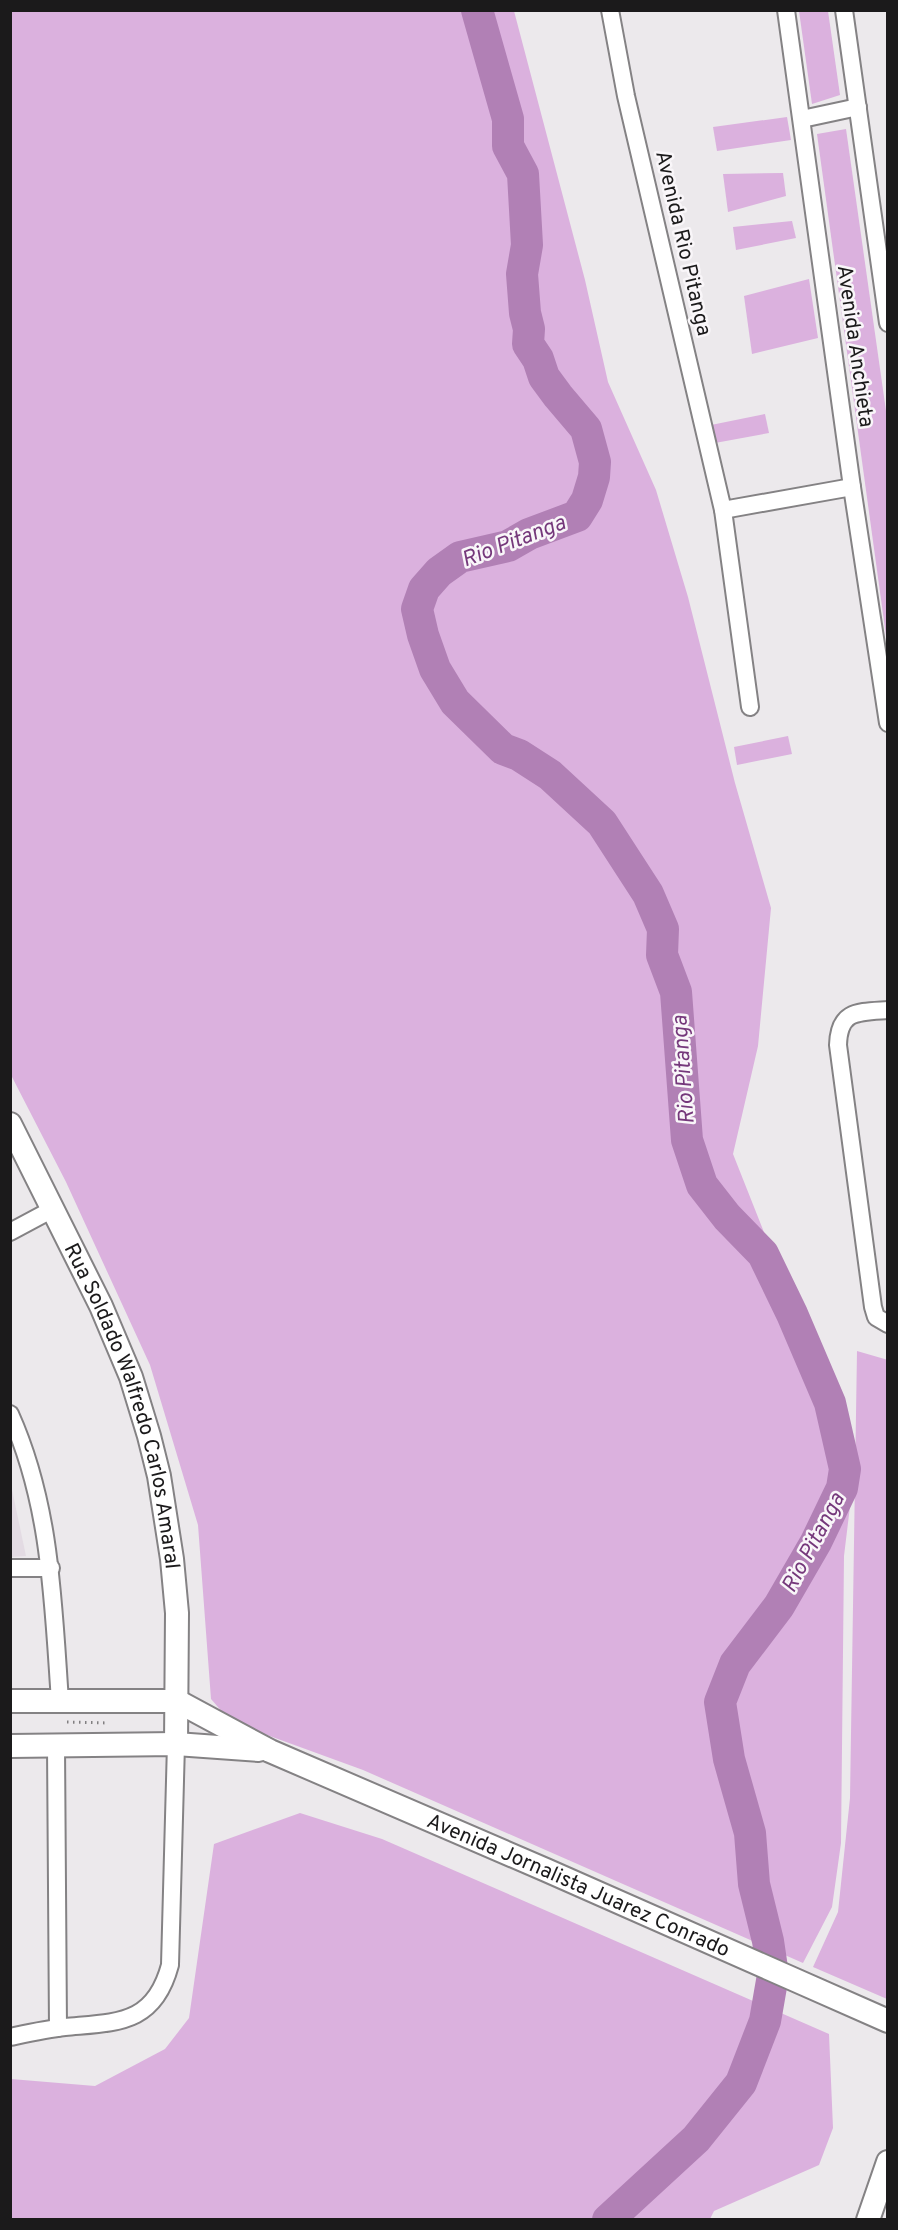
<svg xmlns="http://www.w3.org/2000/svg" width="898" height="2230" font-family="Overpass,sans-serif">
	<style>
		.built { fill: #e3dbe3 }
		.green { fill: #dbb1de }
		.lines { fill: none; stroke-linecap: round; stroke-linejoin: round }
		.river { stroke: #b180b5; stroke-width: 32 }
		.street-casing { stroke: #848284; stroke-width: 20 }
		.secondary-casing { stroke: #848284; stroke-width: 26 }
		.path { stroke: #817f81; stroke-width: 3; stroke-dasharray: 1.5 4.5; stroke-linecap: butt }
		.street { stroke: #fff; stroke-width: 16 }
		.secondary { stroke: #fff; stroke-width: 22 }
		.labels { text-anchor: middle; stroke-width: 5; stroke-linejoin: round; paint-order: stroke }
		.street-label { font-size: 21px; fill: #1b1a1b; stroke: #f9f6f9 }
		.water-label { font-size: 22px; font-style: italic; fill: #75387b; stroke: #f9f6f9 }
	</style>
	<rect width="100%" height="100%" fill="#ece9ec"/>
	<polygon class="built" points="11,1485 26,1556 11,1557"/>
	<g class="green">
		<polygon points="11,11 514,11 585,280 608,382 656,490 688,597 735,783 771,908 758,1046 733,1154 769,1245 822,1354 855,1465 844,1556 841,1843 832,1907 803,1963 363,1770 231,1722 211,1699 198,1525 150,1365 66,1182 11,1075"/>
		<polygon points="799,11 828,11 840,95 812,104"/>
		<polygon points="787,117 791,140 717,151 713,127"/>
		<polygon points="846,129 887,418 887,643 817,134"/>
		<polygon points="783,173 786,196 728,212 723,174"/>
		<polygon points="792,221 796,238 736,250 733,227"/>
		<polygon points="809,279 818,338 752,354 744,296"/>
		<polygon points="765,414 769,433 715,443 711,425"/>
		<polygon points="788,736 792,754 737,765 734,747"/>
		<polygon points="857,1351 888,1360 887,1999 813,1967 838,1912 850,1798"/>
		<polygon points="300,1813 382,1839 829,2034 833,2128 819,2165 714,2211 710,2219 11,2219 11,2079 95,2086 165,2049 189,2018 214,1844"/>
	</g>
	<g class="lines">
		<polyline class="river" points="477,10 508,119 508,146 523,174 527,245 522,274 525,313 529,329 528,344 538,359 544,377 558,396 586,429 595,462 594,477 587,500 577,516 529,534 508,546 460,557 439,572 424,589 417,609 423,635 435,669 455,702 503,749 519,755 550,775 602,823 648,894 663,929 662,955 676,992 687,1140 702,1185 727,1217 763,1254 792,1314 830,1403 845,1469 842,1488 816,1542 779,1606 735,1664 720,1702 729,1759 750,1833 754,1884 768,1941 773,1975 765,2021 741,2083 696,2139 608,2220"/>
		<g class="street-casing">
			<g id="street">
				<polyline points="610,10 626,96 723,510 852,487"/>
				<polyline points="786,10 852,487 888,723"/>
				<polyline points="844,10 888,323"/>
				<polyline points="802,119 858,107"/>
				<polyline points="723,510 750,707"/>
				<path d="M 888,1010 C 858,1012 839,1010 838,1045 L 873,1307 L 876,1317 L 888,1324"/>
				<polyline points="10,1232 53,1209"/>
				<path d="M 10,1414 C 51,1505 53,1602 60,1701"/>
				<polyline points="10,1568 51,1568"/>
				<polyline points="56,1746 58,2028"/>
				<path d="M 10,2037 C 29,2033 47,2029 65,2027 C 117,2022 154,2025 170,1965 L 176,1744"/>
			</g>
		</g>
		<g class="secondary-casing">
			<g id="secondary">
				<path id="s1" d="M 10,1124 L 101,1306 L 131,1377 L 149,1436 L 159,1476 L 172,1559 L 177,1613 L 176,1744"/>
				<path id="s2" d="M 10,1701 L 177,1701 L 270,1751 L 546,1870 L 888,2021"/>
				<polyline points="10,1746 176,1744 259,1750"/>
				<polyline points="868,2220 888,2162"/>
			</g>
		</g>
		<polyline class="path" points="67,1722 109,1723"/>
		<use href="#street" class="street"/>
		<use href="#secondary" class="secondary"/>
	</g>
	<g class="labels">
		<g class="street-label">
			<text transform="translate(684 243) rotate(77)" y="7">Avenida Rio Pitanga</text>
			<text transform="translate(856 346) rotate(82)" y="7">Avenida Anchieta</text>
			<text dy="7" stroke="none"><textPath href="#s1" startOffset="306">Rua Soldado Walfredo Carlos Amaral</textPath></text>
			<text dy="7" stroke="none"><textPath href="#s2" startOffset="609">Avenida Jornalista Juarez Conrado</textPath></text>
		</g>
		<g class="water-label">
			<text transform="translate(513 540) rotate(-21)" y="8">Rio Pitanga</text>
			<text transform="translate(682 1070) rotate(-94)" y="8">Rio Pitanga</text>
			<text transform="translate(812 1542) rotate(-62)" y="8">Rio Pitanga</text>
		</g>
	</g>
	<rect width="898" height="2230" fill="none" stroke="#1b1a1b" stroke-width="24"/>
</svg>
